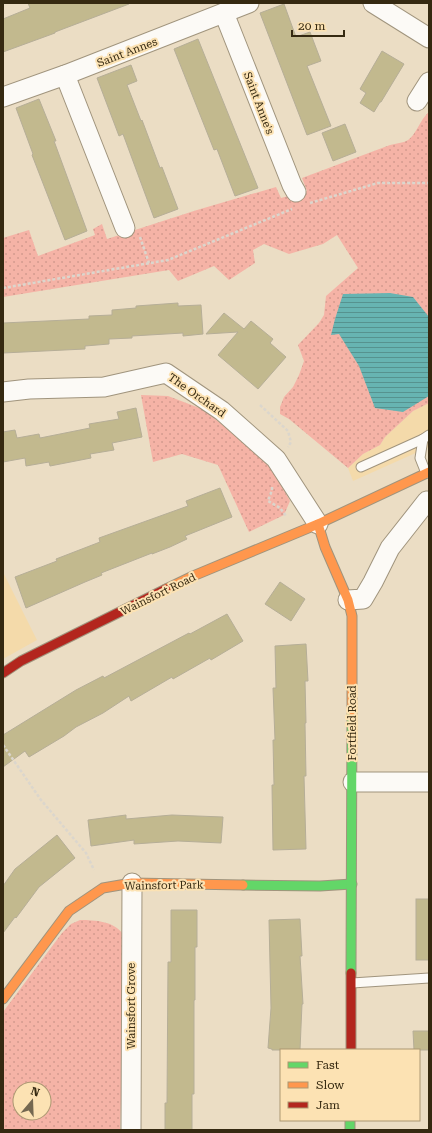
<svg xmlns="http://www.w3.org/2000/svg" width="432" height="1133" font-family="'Roboto Serif',serif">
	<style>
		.built { fill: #f4daaa }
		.grass { fill: url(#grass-dots); fill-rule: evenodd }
		.water { fill: url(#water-rules) }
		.building { fill: #c2b98e; stroke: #b6ae97 }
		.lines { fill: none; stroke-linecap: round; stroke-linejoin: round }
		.lane-casing { stroke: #a0947d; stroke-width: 11 }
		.street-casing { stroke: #a0947d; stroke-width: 21 }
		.fast-casing { stroke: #a0947d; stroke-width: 11 }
		.slow-casing { stroke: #a0947d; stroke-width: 11 }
		.jam-casing { stroke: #a0947d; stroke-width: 11 }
		.path { stroke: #dbd6cd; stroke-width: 2.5; stroke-dasharray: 3 2; stroke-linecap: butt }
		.lane { stroke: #fcfaf6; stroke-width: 9 }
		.street { stroke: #fcfaf6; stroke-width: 19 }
		.fast { stroke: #63d668; stroke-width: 9 }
		.slow { stroke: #ff974d; stroke-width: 9 }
		.jam { stroke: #b3261e; stroke-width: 9 }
		.labels { text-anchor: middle; stroke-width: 4; stroke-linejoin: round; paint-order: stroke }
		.street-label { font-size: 11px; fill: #352911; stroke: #fce2b3 }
	</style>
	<defs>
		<pattern id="grass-dots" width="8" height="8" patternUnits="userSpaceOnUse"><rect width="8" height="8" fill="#f5b3a6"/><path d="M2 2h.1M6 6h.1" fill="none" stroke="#d39a8e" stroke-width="1.8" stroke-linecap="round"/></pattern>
		<pattern id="water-rules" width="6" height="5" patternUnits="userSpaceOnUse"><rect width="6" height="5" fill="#67b4b2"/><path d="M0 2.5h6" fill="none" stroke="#56928f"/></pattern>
	</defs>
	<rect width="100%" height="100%" fill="#ebddc4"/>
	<g class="built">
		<polygon points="429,403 429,447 353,481 348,468 363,454 380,445 385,437 413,411"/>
		<polygon points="3,572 37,640 3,659"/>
	</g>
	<g class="grass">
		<path d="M 429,112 L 429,403 L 413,411 L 385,437 L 380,445 L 363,454 L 348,468 L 289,419 L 280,414 L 280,407 L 284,397 L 293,387 L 299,375 L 304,361 L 298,345 L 319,323 L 324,315 L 326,296 L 358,268 L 337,235 L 323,244 L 289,254 L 264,244 L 253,250 L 255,263 L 229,280 L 214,266 L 178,281 L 169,270 L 3,297 L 3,238 L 29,230 L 38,256 L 95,235 L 93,229 L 102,224 L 107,239 L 197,210 L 276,187 L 281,198 L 307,191 L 302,178 L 390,145 C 395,144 399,143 404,142 C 416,138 419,120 429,112 Z"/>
		<polygon points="141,395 168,396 202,409 268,460 290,501 284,515 249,532 218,465 182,454 153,462"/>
		<path d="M 80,920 C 95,920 116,921 124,936 C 126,939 125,944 126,948 L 120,1130 L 3,1130 L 3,1012 L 62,933 L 71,924 ZM 20,1089 L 44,1089 L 44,1113 L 20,1113 Z"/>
	</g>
	<polygon class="water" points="390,293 413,297 429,317 429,396 403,412 375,408 359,366 339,334 331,335 335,319 343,294"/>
	<g class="building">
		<polygon points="28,3 129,3 129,4 55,32 55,33 3,52 3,19 30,8"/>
		<polygon points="284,4 296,37 310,32 321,61 307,66 331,126 307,135 260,13"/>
		<polygon points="198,39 258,188 235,196 217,149 214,150 174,49"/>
		<polygon points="382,51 404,64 381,102 380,102 374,112 360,103 366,93 360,89"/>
		<polygon points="131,65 137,81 127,85 141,121 142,120 160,168 162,167 178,209 154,218 123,134 119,136 97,78"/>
		<polygon points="39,99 56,141 54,141 87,231 65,240 32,155 33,154 16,108"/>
		<polygon points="345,124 356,152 333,161 322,133"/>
		<polygon points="178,303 178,306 201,305 203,334 183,336 183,333 132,336 132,338 109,339 109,344 85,346 85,349 3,353 3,323 89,319 89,316 112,315 112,310 136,308 136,306"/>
		<polygon points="224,313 244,329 251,321 273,339 270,343 286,357 258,389 218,355 238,332 206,334"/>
		<polygon points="136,408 142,437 112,443 114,450 90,454 91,458 50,466 49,462 26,466 25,458 3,462 3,432 15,430 17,438 39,434 40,438 90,428 89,424 119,419 117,412"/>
		<polygon points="220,488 232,517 185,536 187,539 170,547 152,554 152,553 101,573 102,575 85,582 26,608 15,577 57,561 56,559 100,542 99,538 188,506 186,501"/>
		<polygon points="280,582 305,599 291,621 265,604"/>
		<polygon points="227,614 243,641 211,660 210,658 173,679 172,677 131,701 129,696 103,713 76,727 64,736 29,757 25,751 3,767 3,735 76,690 103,676 104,678 189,633 190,634"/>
		<polygon points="306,644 308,681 305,681 306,723 305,723 306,776 304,776 306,849 273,850 272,785 274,785 273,740 275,740 273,688 276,688 275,646"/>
		<polygon points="126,815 126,819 172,815 223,817 221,843 178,841 134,844 134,840 91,846 88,820"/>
		<polygon points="57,835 75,858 39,887 16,918 15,917 3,933 3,886 15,869"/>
		<rect x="416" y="899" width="13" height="61"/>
		<polygon points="171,910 197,910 197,947 195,947 195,1000 194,1000 194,1094 192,1094 192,1130 165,1130 165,1103 167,1103 168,962 171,962"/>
		<polygon points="300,919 302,956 300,956 303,1004 302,1004 300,1050 272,1050 272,1049 268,1048 271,1008 269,920"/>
		<polygon points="413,1031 429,1031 429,1050 414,1050"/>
	</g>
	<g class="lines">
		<g class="lane-casing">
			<g id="lane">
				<polyline points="361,467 423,439"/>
				<polyline points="426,473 420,458 423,439 429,435"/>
				<polyline points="352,983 429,978"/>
			</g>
		</g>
		<g class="street-casing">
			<g id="street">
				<polyline points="373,3 429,38"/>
				<polyline points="224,13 292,185 296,192"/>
				<polyline points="65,75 125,228"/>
				<polyline points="3,97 65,75 249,3"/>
				<polyline points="417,101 429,82"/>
				<polyline points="3,392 29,389 104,387 166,373 222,411 276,459 318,524"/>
				<polyline points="348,600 363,599 373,582 390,548 427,501"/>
				<polyline points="353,782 429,782"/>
				<polyline points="131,1130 132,883"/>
			</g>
		</g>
		<g class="fast-casing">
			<g id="fast">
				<polyline points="243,885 320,886 352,884"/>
				<polyline points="351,973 352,711"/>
				<polyline points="350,1120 350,1130"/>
			</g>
		</g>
		<g class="slow-casing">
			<g id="slow">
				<polyline points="318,524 325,547 348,600 352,616 352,711"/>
				<polyline points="166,589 193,576 318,524 429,472"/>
				<polyline points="3,999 69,911 103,888 132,883 243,885"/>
			</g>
		</g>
		<g class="jam-casing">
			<g id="jam">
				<polyline points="3,673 21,661 166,589"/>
				<polyline points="351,1050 351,973"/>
			</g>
		</g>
		<g class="path">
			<polyline points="310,203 378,183 429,183"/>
			<polyline points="140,237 149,263"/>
			<polyline points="3,288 168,260 292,209"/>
			<polyline points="260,405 288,431 291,442 288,447"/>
			<polyline points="272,487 272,490 268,501 280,508 286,516"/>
			<polyline points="3,745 41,800 86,853 94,870"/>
		</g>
		<use href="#lane" class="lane"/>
		<use href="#street" class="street"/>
		<use href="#fast" class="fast"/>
		<use href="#slow" class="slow"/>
		<use href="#jam" class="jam"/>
	</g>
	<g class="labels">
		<g class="street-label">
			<text transform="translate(127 52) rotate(-21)" y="4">Saint Annes</text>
			<text transform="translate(259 103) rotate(69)" y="4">Saint Anne's</text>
			<text transform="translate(197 395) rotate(35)" y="4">The Orchard</text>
			<text transform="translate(158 594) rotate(-26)" y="4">Wainsfort Road</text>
			<text transform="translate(352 723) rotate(-90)" y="4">Fortfield Road</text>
			<text transform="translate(164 885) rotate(-1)" y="4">Wainsfort Park</text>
			<text transform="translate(131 1006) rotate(-90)" y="4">Wainsfort Grove</text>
		</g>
	</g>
	<rect width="432" height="1133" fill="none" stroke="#352911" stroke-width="8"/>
	<rect x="280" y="1049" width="140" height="72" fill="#fce2b3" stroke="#ac9872"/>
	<rect x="288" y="1062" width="20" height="6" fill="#63d668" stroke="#ac9872"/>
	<text x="316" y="1069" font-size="12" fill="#352911">Fast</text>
	<rect x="288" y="1082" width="20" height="6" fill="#ff974d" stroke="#ac9872"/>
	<text x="316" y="1089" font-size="12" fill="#352911">Slow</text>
	<rect x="288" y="1102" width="20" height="6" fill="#b3261e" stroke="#ac9872"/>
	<text x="316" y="1109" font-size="12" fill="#352911">Jam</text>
	<g transform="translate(32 1101) rotate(19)"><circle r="19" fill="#fce2b3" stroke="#ac9872"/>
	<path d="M0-3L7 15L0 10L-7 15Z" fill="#756850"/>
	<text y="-6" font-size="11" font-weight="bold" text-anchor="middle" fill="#352911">N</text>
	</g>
	<path d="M292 30v6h52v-6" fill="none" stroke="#352911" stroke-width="2"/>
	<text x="298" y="30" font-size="12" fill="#352911" stroke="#fce2b3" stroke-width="3" paint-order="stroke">20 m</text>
</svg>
